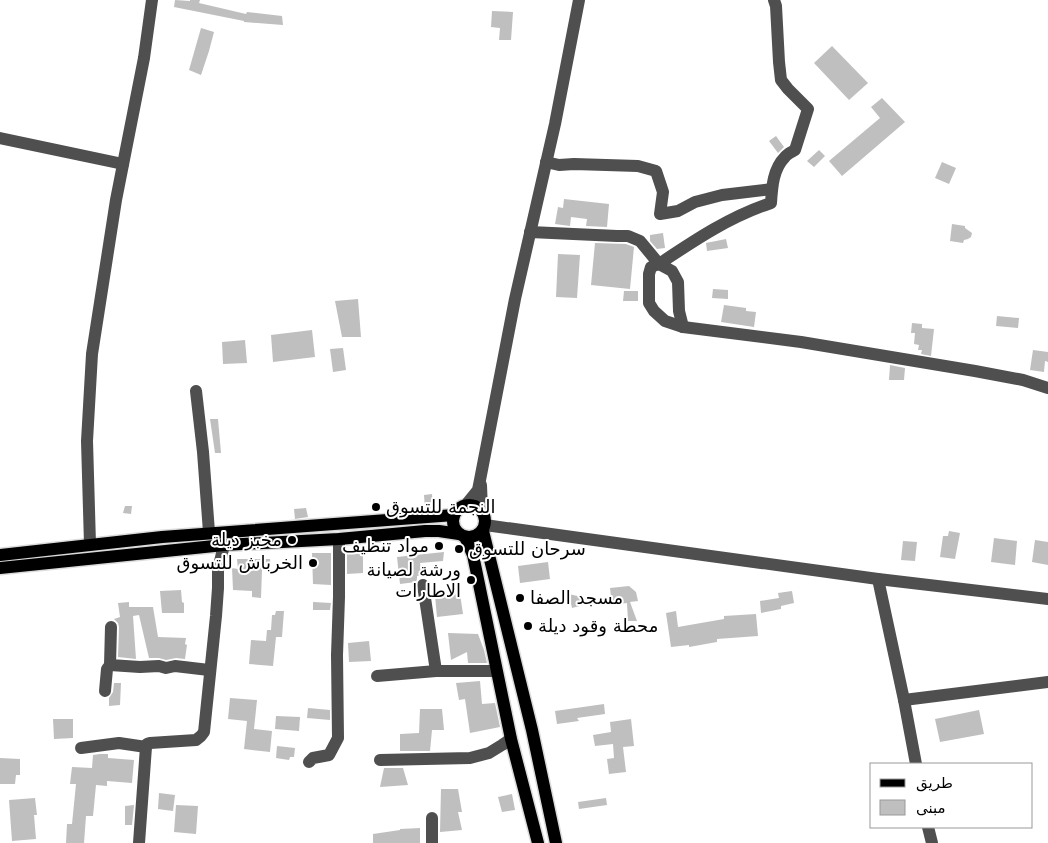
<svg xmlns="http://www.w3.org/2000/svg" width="1048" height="843" font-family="'DejaVu Sans',Cairo,sans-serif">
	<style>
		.building { fill: #bfbfbf }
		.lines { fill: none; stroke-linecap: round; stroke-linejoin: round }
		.major-casing { stroke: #dbdbdb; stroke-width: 15 }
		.minor { stroke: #4f4f4f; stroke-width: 12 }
		.major { stroke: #000; stroke-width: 12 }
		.poi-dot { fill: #000; stroke: #fff; stroke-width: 2 }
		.labels { text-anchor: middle; stroke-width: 4; stroke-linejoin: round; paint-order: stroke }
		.poi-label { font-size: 18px; fill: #000; stroke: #fff; text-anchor: start }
	</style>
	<rect width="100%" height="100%" fill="#fff"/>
	<g class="building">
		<polygon points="175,0 190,1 190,0 200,0 199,3 246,14 247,12 282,16 283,25 244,22 244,21 174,7"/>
		<polygon points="492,11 513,12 511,40 499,40 500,28 491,27"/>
		<polygon points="201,28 214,32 209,51 201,75 189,70"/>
		<polygon points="832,46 868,83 849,100 814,63"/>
		<polygon points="882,98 905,122 842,176 829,161 880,118 871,107"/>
		<polygon points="776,136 784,147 778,153 769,141"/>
		<polygon points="819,150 825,156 814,167 807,161"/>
		<polygon points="942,162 956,168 949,184 935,178"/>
		<polygon points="564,199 609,204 607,227 586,226 587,219 571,217 570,226 555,224 558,207 563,208"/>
		<polygon points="952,224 965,226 965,228 972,233 971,237 968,239 964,240 963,243 950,241"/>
		<polygon points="663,233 665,248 657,249 650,241 650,235"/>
		<polygon points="726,239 728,248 707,251 706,243"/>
		<polygon points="595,243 626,244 634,247 630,289 591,285"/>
		<polygon points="558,254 580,255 577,298 556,297"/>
		<polygon points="713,289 728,290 728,299 712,298"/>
		<polygon points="624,291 638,291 638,301 623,301"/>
		<polygon points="358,299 361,337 342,337 335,301"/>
		<polygon points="724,305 746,308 746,311 756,312 754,327 721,322"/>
		<polygon points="997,316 1019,318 1018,328 996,326"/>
		<polygon points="912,323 922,324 922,328 934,329 931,356 921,354 922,350 918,350 919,345 914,344 915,333 911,333"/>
		<polygon points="312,330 315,357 273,362 271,335"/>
		<polygon points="245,340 247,363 223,364 222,342"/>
		<polygon points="343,348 346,370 333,372 330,349"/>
		<polygon points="1033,350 1048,352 1048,362 1045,361 1044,372 1030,370"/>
		<polygon points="890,365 905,368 904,380 889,380"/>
		<polygon points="210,419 218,419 221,453 215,453"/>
		<polygon points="432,494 433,508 425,509 424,495"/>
		<polygon points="125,506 132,506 131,514 123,513"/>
		<polygon points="306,508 308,517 295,519 294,509"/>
		<polygon points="949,531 960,533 955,559 940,557 943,536 948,536"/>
		<polygon points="994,538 1017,541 1015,565 991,562"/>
		<polygon points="1035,540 1048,542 1048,565 1032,562"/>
		<polygon points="903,541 917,542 915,561 901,560"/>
		<polygon points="363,551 363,573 347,574 347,552"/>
		<polygon points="444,552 443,561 420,563 422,575 417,576 417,579 416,582 400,584 397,557"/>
		<polygon points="312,553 331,553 331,585 313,584"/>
		<polygon points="237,559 270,559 271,571 262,570 261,598 252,597 252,591 233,590 232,568 238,569"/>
		<polygon points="548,562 550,579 520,583 518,566"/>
		<polygon points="629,586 636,592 638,601 630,602 637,621 628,621 627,603 612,605 610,588"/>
		<polygon points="181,590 182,602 184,603 184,613 162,613 160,591"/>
		<polygon points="792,591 794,603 781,606 781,609 761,613 760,601 779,598 778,593"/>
		<polygon points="460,594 463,614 437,617 435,596"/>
		<polygon points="569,594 598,601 572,608"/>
		<polygon points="129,602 129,607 153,607 158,637 186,638 185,644 187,645 185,659 176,658 166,660 159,658 149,658 139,615 133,616 136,659 118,657 119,627 118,623 114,619 120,617 118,603"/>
		<polygon points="313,602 331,603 330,610 313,610"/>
		<polygon points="276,611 284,611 282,637 276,637 273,666 249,664 251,640 266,641 267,630 271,630 272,615 275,615"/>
		<polygon points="676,611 678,627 724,619 724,616 756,614 758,636 717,639 717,642 689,647 689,645 671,647 666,613"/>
		<polygon points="448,633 478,634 484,650 487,663 468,663 467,652 451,660"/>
		<polygon points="369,641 371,661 349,662 348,643"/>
		<polygon points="480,681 482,704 495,703 500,727 470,733 465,699 459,700 456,683"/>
		<polygon points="114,683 121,683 120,705 109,706 109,698 113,692"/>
		<polygon points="230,698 257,700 254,729 272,731 270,752 244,749 247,721 228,719"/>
		<polygon points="604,704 605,714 577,718 579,721 557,724 555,711"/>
		<polygon points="308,708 330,710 330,720 307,718"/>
		<polygon points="420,709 442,709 444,730 432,730 430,751 400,751 400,734 419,733"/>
		<polygon points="979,710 984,734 940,742 935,719"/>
		<polygon points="276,716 300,717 299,731 275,729"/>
		<polygon points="53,719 73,719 73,738 54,739"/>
		<polygon points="631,719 634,746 623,747 626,772 609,774 607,759 614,758 613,744 595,746 593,735 611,732 610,722"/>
		<polygon points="277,746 295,748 294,757 290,757 289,760 276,758"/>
		<polygon points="100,754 108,754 108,758 134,760 132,783 107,781 107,786 96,785 93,816 86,816 84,843 66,843 67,824 72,824 76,784 70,784 72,767 92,768 93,755"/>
		<polygon points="0,758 20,759 20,775 16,775 15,784 0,784"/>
		<polygon points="384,768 403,768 408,785 380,787"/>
		<polygon points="441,789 458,789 462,812 458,812 462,830 440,832"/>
		<polygon points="159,793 175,795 173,811 158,809"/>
		<polygon points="512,794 515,810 502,812 498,797"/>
		<polygon points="35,798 37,815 34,815 36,839 12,841 9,800"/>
		<polygon points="606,798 607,805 579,809 578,802"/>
		<polygon points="134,805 132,825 125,825 125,806"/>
		<polygon points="176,805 198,806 196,834 174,832"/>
		<polygon points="420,828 420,843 373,843 373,834 400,830 400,829"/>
	</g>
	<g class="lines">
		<g class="major-casing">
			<g id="major">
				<circle cx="469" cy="521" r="16"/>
				<polyline points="483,531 532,730 556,843"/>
				<polyline points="465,537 473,555 511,739 538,843"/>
				<polyline points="0,555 162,537 454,515"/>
				<polyline points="0,568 224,545 339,539 425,531 439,531 459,534"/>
			</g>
		</g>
		<g class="minor">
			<polyline points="0,138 123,164"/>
			<polyline points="546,162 559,165 574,164 638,166 656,171 663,192 660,214 678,211 695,202 722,195 772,189"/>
			<polyline points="530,232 617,236 628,236 640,241 659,264 651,267 649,274 649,303 654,311 665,321 683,327 801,342 975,371 1023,380 1048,388"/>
			<path d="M 683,327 L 679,311 L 678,282 L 672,271 L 659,264 C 695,240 729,217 771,203 C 772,187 773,169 785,157 C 787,154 792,152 795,150 L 808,109 L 788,89 L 781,80 L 779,62 L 776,6 L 774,0"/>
			<polyline points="196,391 203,452 209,532"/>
			<polyline points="481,485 482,511"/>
			<polyline points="465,506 478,490 480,480 515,299 555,124 579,0"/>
			<polyline points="485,525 878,579 1048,599"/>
			<polyline points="90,544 87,441 92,354 116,200 144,58 152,0"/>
			<polyline points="878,579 904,700 916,764"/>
			<polyline points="423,585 436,671"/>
			<polyline points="111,627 110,665 140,667 159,666 166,668 175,666 209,670"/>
			<polyline points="377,676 436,671 496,671"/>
			<polyline points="105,691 107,669 110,665"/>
			<polyline points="904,700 1048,682"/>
			<polyline points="81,748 119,743 146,747"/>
			<polyline points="380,760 470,758 489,753 502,745 511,739"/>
			<polyline points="309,762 313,758 329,755 338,738 337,655 339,597 339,539"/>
			<polyline points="928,827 932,843"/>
			<polyline points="139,843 146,747 147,744 150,743 196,740 201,736 204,732 216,616 218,588 218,570 224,545"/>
			<polyline points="432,843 432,818"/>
		</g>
		<use href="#major" class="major"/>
	</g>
	<g class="poi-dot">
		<circle cx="376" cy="507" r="5"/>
		<circle cx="292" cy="540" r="5"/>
		<circle cx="439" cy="546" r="5"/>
		<circle cx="459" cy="549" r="5"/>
		<circle cx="313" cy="563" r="5"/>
		<circle cx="471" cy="580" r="5"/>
		<circle cx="520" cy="598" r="5"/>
		<circle cx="528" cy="626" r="5"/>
	</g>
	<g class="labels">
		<g class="poi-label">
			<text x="386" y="513">النجمة للتسوق</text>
			<text x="282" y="546" text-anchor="end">مخبز ديلة</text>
			<text x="429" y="552" text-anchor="end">مواد تنظيف</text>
			<text x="469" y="555">سرحان للتسوق</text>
			<text x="303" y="569" text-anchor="end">الخرباش للتسوق</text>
			<text x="461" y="576" text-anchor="end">ورشة لصيانة<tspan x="461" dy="21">الاطارات</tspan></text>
			<text x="530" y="604">مسجد الصفا</text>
			<text x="538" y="632">محطة وقود ديلة</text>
		</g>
	</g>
	<rect x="870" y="763" width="162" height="65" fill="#ffffff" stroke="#999999"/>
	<rect x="880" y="779" width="25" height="8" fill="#000000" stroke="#999999"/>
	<text x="916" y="788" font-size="15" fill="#000000">طريق</text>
	<rect x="880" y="800" width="25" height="15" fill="#bfbfbf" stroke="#999999"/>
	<text x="916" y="813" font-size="15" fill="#000000">مبنى</text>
</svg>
